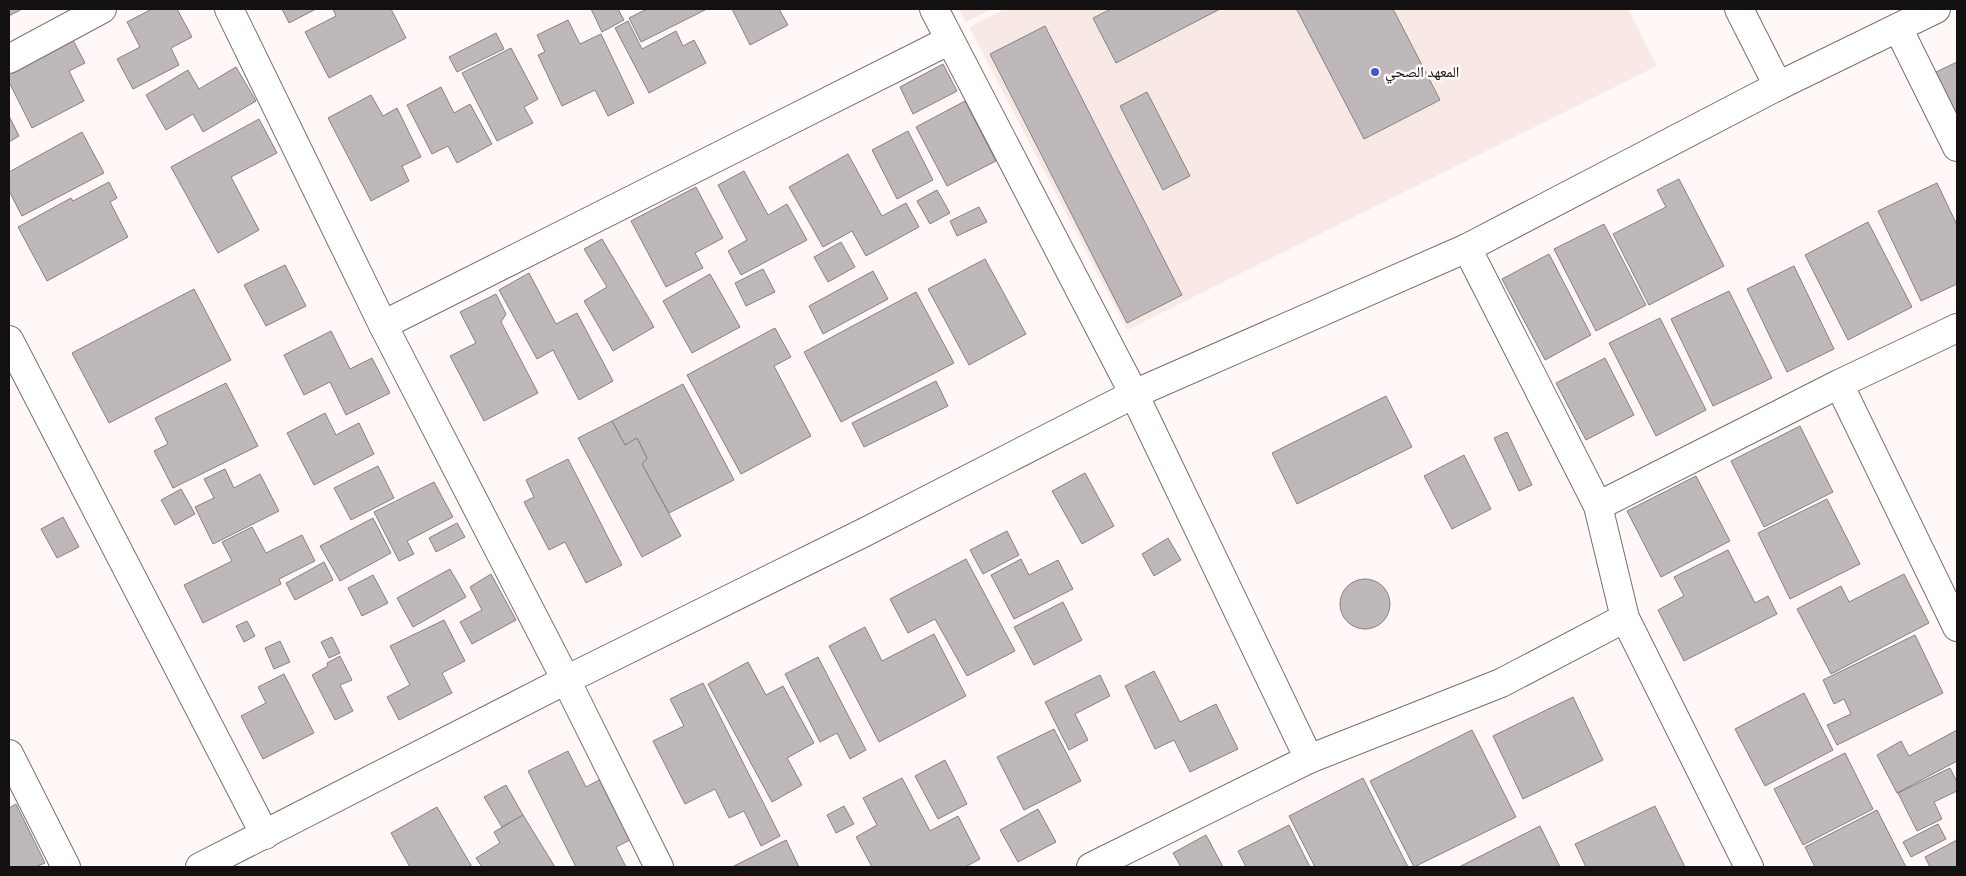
<svg xmlns="http://www.w3.org/2000/svg" width="1966" height="876" font-family="Roboto,'Noto Naskh Arabic',sans-serif">
	<style>
		.built { fill: #f8e9e7 }
		.building { fill: #bfb8ba; stroke: #878182 }
		.lines { fill: none; stroke-linecap: round; stroke-linejoin: round }
		.minor-casing { stroke: #767070; stroke-width: 30 }
		.minor { stroke: #fff; stroke-width: 28 }
		.poi-dot { fill: #4457cb; stroke: #fff8f7; stroke-width: 2 }
		.labels { text-anchor: middle; stroke-width: 5; stroke-linejoin: round; paint-order: stroke }
		.poi-label { font-size: 15px; fill: #121010; stroke: #fff8f7; text-anchor: start }
	</style>
	<rect width="100%" height="100%" fill="#fff8f7"/>
	<g class="built">
		<polygon points="959,9 992,9 966,22"/>
		<polygon points="1005,9 1628,9 1657,66 1127,330 969,27"/>
	</g>
	<g class="building">
		<polygon points="9,9 22,9 9,16"/>
		<polygon points="152,9 177,9 192,37 171,48 179,65 133,89 117,59 140,47 127,22"/>
		<polygon points="282,9 316,9 289,23"/>
		<polygon points="333,9 391,9 406,38 329,78 305,32 336,16"/>
		<polygon points="591,9 618,9 624,20 602,32"/>
		<polygon points="647,9 704,9 705,10 641,42 629,18"/>
		<polygon points="732,9 779,9 788,25 750,45"/>
		<polygon points="1111,9 1220,9 1116,63 1093,18"/>
		<polygon points="1299,9 1393,9 1440,100 1364,139 1297,10"/>
		<polygon points="568,20 580,44 601,34 634,103 608,116 595,90 562,106 538,55 545,52 537,35"/>
		<polygon points="628,21 642,49 676,31 683,46 694,40 706,63 649,93 615,28"/>
		<polygon points="1045,26 1182,295 1127,323 990,54"/>
		<polygon points="496,33 504,49 457,72 449,57"/>
		<polygon points="73,40 85,63 69,71 84,101 32,128 9,82 9,72"/>
		<polygon points="511,48 538,99 524,107 533,123 497,141 462,73"/>
		<polygon points="1957,62 1957,117 1936,72"/>
		<polygon points="943,64 957,91 913,114 900,87"/>
		<polygon points="236,67 256,101 203,132 193,114 166,130 146,95 188,70 199,89"/>
		<polygon points="441,87 454,113 470,104 492,144 457,163 448,146 432,154 407,105"/>
		<polygon points="1147,92 1190,176 1163,190 1120,106"/>
		<polygon points="371,95 383,116 397,108 421,157 402,166 409,181 371,201 328,118"/>
		<polygon points="965,101 996,161 947,186 916,127"/>
		<polygon points="9,116 19,136 9,142"/>
		<polygon points="259,119 277,153 231,177 259,230 218,253 171,167"/>
		<polygon points="908,131 933,180 897,199 872,150"/>
		<polygon points="82,132 104,173 22,216 9,191 9,172"/>
		<polygon points="848,154 882,216 906,203 919,227 866,256 852,231 823,247 789,187"/>
		<polygon points="744,171 768,215 787,204 807,240 741,275 728,251 747,240 718,185"/>
		<polygon points="1679,179 1724,266 1649,305 1613,234 1666,207 1657,190"/>
		<polygon points="109,182 117,198 110,202 128,237 47,281 18,227 71,198 73,201"/>
		<polygon points="1937,183 1957,225 1957,284 1921,301 1878,211"/>
		<polygon points="696,187 723,238 695,253 703,268 666,287 631,221"/>
		<polygon points="937,190 950,213 930,224 917,201"/>
		<polygon points="979,207 987,222 957,236 950,221"/>
		<polygon points="1868,222 1912,307 1848,340 1805,255"/>
		<polygon points="1604,224 1646,305 1596,331 1554,249"/>
		<polygon points="602,239 654,327 613,351 584,301 607,287 584,249"/>
		<polygon points="841,242 855,267 828,282 814,257"/>
		<polygon points="1549,254 1591,335 1545,360 1502,279"/>
		<polygon points="985,259 1026,334 969,365 928,289"/>
		<polygon points="285,265 306,306 266,326 244,285"/>
		<polygon points="1794,266 1834,349 1787,372 1747,289"/>
		<polygon points="763,269 775,292 746,306 735,283"/>
		<polygon points="873,271 888,299 823,334 809,306"/>
		<polygon points="529,273 556,324 577,313 613,381 579,400 553,350 537,359 499,290"/>
		<polygon points="710,274 740,327 692,353 663,301"/>
		<polygon points="194,289 231,360 109,423 72,353"/>
		<polygon points="1729,291 1772,378 1713,406 1671,319"/>
		<polygon points="916,292 954,363 841,422 804,352"/>
		<polygon points="496,294 506,314 501,322 538,393 484,421 450,356 476,343 460,312"/>
		<polygon points="1660,318 1706,410 1656,436 1609,343"/>
		<polygon points="775,328 791,357 774,366 811,436 741,474 687,375"/>
		<polygon points="331,331 350,369 372,358 390,393 346,415 330,382 304,395 284,355"/>
		<polygon points="1605,358 1634,415 1586,440 1556,383"/>
		<polygon points="936,381 948,406 864,447 852,423"/>
		<polygon points="226,383 258,446 173,488 154,451 168,444 155,418"/>
		<polygon points="683,384 734,480 669,513 642,464 647,458 637,438 625,445 612,421"/>
		<polygon points="1386,396 1412,447 1297,504 1272,453"/>
		<polygon points="325,413 336,435 359,423 374,454 314,485 287,433"/>
		<polygon points="612,421 625,445 637,438 647,458 642,464 681,536 642,557 578,438"/>
		<polygon points="1800,426 1833,492 1764,527 1731,461"/>
		<polygon points="1507,432 1532,485 1519,491 1494,438"/>
		<polygon points="1464,455 1491,509 1452,529 1424,476"/>
		<polygon points="568,459 622,565 586,583 565,542 549,550 524,502 534,497 526,480"/>
		<polygon points="378,466 394,498 351,520 334,488"/>
		<polygon points="225,469 234,488 260,474 279,511 213,544 195,507 214,498 204,479"/>
		<polygon points="1085,473 1114,526 1082,544 1052,491"/>
		<polygon points="1696,476 1730,541 1661,577 1627,511"/>
		<polygon points="434,482 453,517 407,541 414,554 399,561 374,512"/>
		<polygon points="181,489 195,514 175,525 161,500"/>
		<polygon points="1827,499 1860,564 1790,599 1758,533"/>
		<polygon points="63,517 79,547 57,558 41,529"/>
		<polygon points="373,518 391,553 340,581 320,546"/>
		<polygon points="457,523 465,537 436,552 429,538"/>
		<polygon points="252,527 266,553 302,535 315,561 279,579 281,584 203,623 184,585 232,561 222,542"/>
		<polygon points="1007,531 1019,555 983,574 970,550"/>
		<polygon points="1168,538 1181,560 1154,576 1142,554"/>
		<polygon points="1728,550 1755,603 1768,596 1777,614 1684,661 1658,610 1684,596 1674,577"/>
		<polygon points="966,559 1015,651 967,676 935,619 908,633 890,599"/>
		<polygon points="1021,559 1029,575 1058,560 1073,589 1014,619 991,575"/>
		<polygon points="324,562 333,580 295,600 286,583"/>
		<polygon points="450,569 466,597 413,627 397,598"/>
		<polygon points="491,574 516,620 472,644 460,622 482,610 470,587"/>
		<polygon points="1904,574 1929,623 1831,674 1797,609 1841,586 1849,602"/>
		<polygon points="373,575 388,603 362,616 348,588"/>
		<circle cx="1365" cy="604" r="25"/>
		<polygon points="1063,602 1082,640 1034,665 1014,627"/>
		<polygon points="444,620 465,661 442,673 452,693 399,720 387,697 410,685 390,646"/>
		<polygon points="247,621 255,636 244,642 236,626"/>
		<polygon points="865,627 882,661 934,634 966,696 879,742 829,646"/>
		<polygon points="1915,635 1943,693 1837,745 1827,725 1851,714 1844,699 1834,704 1823,680"/>
		<polygon points="332,637 340,653 329,658 321,642"/>
		<polygon points="280,641 290,662 274,669 265,648"/>
		<polygon points="340,656 352,680 340,685 353,711 335,720 312,675 328,666 327,663"/>
		<polygon points="818,657 866,750 850,759 837,733 820,742 785,674"/>
		<polygon points="748,662 766,695 783,686 814,743 787,758 802,785 772,802 708,684"/>
		<polygon points="1154,671 1180,722 1216,704 1238,749 1190,772 1174,740 1155,749 1125,686"/>
		<polygon points="284,674 314,733 263,759 241,716 266,703 258,687"/>
		<polygon points="1100,675 1110,696 1075,714 1088,740 1069,750 1045,702"/>
		<polygon points="703,683 780,836 761,846 744,811 729,818 715,789 685,804 653,741 684,726 670,699"/>
		<polygon points="1804,693 1833,750 1765,786 1735,729"/>
		<polygon points="1573,697 1603,760 1523,799 1493,736"/>
		<polygon points="1054,729 1081,781 1024,810 997,757"/>
		<polygon points="1472,730 1516,817 1414,867 1370,781"/>
		<polygon points="1957,730 1957,761 1897,793 1877,755 1901,741 1909,756"/>
		<polygon points="568,751 586,787 603,778 634,838 616,847 626,867 576,867 528,771"/>
		<polygon points="1845,753 1873,809 1803,845 1774,789"/>
		<polygon points="945,760 967,804 938,819 915,776"/>
		<polygon points="1950,768 1957,782 1957,791 1934,802 1942,819 1917,831 1898,793"/>
		<polygon points="902,778 930,831 958,816 980,859 965,867 872,867 856,837 877,825 863,798"/>
		<polygon points="1363,778 1408,867 1315,867 1289,816"/>
		<polygon points="506,785 523,815 502,827 484,797"/>
		<polygon points="16,804 45,863 35,867 9,867 9,808"/>
		<polygon points="844,806 854,824 836,833 827,815"/>
		<polygon points="1655,806 1685,867 1586,867 1575,844"/>
		<polygon points="437,807 472,867 410,867 391,833"/>
		<polygon points="1038,809 1056,842 1018,862 1000,830"/>
		<polygon points="1877,810 1906,867 1815,867 1805,847"/>
		<polygon points="523,815 555,867 482,867 476,858 500,843 494,832"/>
		<polygon points="1938,824 1946,839 1911,857 1903,842"/>
		<polygon points="1289,825 1310,867 1246,867 1238,851"/>
		<polygon points="1540,826 1560,867 1459,867"/>
		<polygon points="1206,835 1223,867 1181,867 1173,853"/>
		<polygon points="786,840 799,867 732,867"/>
		<polygon points="1957,840 1957,867 1930,867 1925,857"/>
	</g>
	<g class="lines">
		<g class="minor-casing">
			<g id="minor">
				<polyline points="229,9 383,325 566,680 659,867"/>
				<polyline points="934,9 1134,394 1309,759"/>
				<polyline points="1739,9 1778,86"/>
				<polyline points="1898,28 1957,147"/>
				<polyline points="9,59 102,9"/>
				<polyline points="1467,248 1598,506 1625,618 1749,867"/>
				<polyline points="383,325 950,40"/>
				<polyline points="9,340 265,835"/>
				<polyline points="1839,384 1957,627"/>
				<polyline points="1598,506 1839,384 1957,328"/>
				<polyline points="9,754 66,867"/>
				<polyline points="200,867 566,680 865,532 1134,394 1467,248 1778,86 1936,9"/>
				<polyline points="1091,867 1309,759 1501,683 1625,618"/>
			</g>
		</g>
		<use href="#minor" class="minor"/>
	</g>
	<circle class="poi-dot" cx="1375" cy="72" r="5"/>
	<g class="labels">
		<g class="poi-label">
			<text x="1385" y="77">المعهد الصحي</text>
		</g>
	</g>
	<rect width="1966" height="876" fill="none" stroke="#121010" stroke-width="20"/>
</svg>
